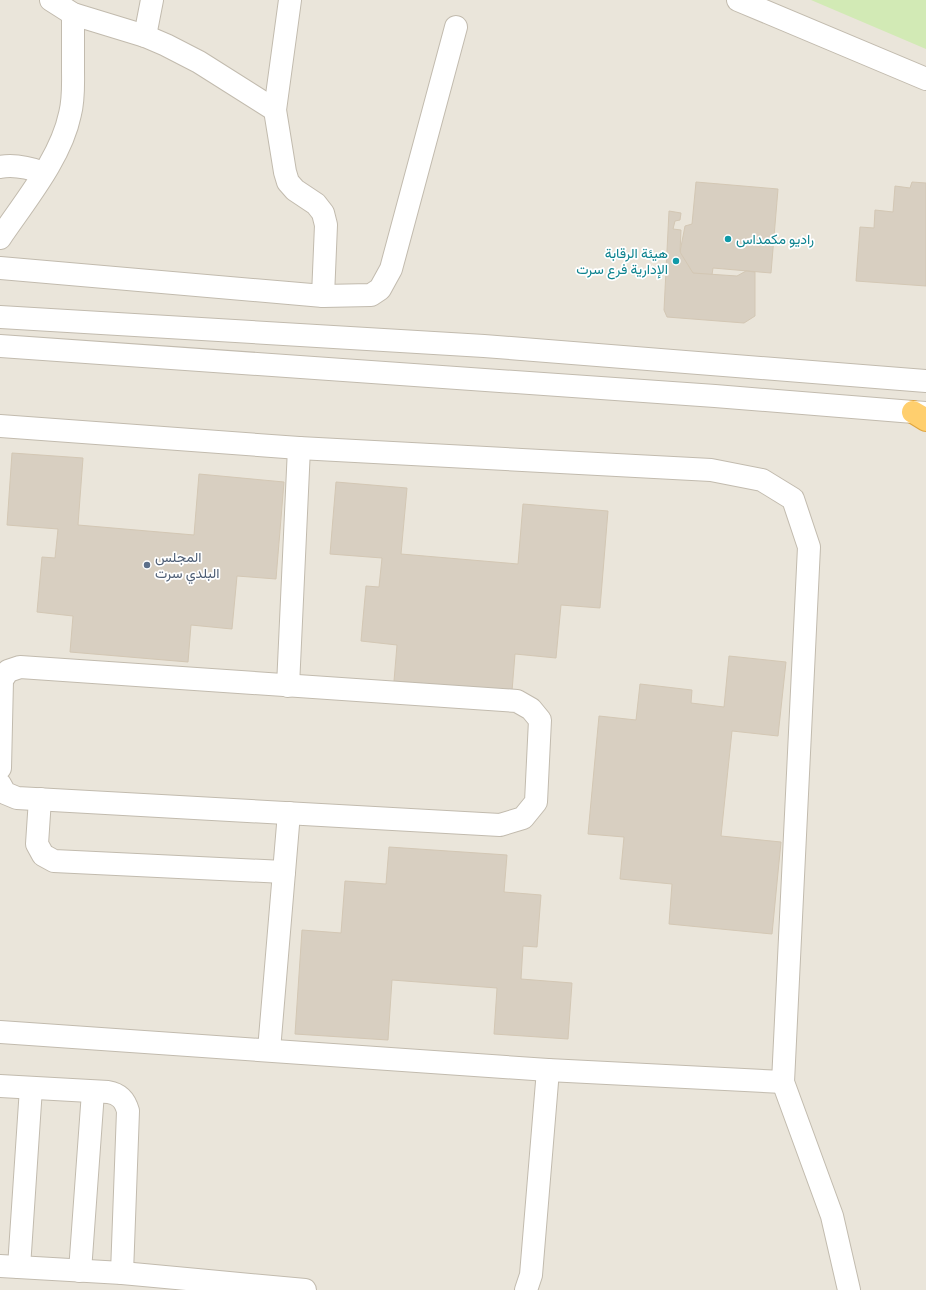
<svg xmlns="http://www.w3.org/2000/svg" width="926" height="1290" font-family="'Titillium Web',Vazirmatn,sans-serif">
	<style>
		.residential { fill: #eae5da }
		.green { fill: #d2eab5 }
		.building { fill: #d8cfc1; stroke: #d3c7b4 }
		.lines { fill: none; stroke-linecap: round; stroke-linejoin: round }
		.minor-casing { stroke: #c2bbae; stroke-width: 24 }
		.highway-casing { stroke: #e0a43c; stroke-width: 24 }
		.minor { stroke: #fff; stroke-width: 22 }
		.highway { stroke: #ffcf6e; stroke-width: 22 }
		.culture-dot { fill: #0f9aa8; stroke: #fff; stroke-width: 1.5 }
		.service-dot { fill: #5c6f8a; stroke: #fff; stroke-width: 1.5 }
		.labels { text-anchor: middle; stroke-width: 3.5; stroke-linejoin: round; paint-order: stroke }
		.culture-label { font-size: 14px; fill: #0d838f; stroke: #fff; text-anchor: start }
		.service-label { font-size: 14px; fill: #4e5e75; stroke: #fff; text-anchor: start }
	</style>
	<rect width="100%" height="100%" fill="#f6f3ec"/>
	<rect class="residential" x="0" y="0" width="926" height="1290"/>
	<polygon class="green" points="811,0 926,0 926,49"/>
	<g class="building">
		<polygon points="696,182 778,189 771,273 713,268 712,275 694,274 679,257 685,226 692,224"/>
		<polygon points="912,182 926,183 926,286 856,281 860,227 874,228 875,210 893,212 895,186 910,188"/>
		<polygon points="669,211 681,213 680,220 675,221 673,229 681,230 680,252 693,273 737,276 746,271 755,272 755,316 744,323 667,317 664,310"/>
		<polygon points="12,453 83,458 78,525 194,535 199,474 284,482 276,579 237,576 232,629 191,625 188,662 70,652 73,616 37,612 42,557 55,558 58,529 7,525"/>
		<polygon points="336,482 407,488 401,554 518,564 523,504 608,511 600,608 561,605 556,658 515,654 512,691 394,681 397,645 361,641 366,586 379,587 382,558 330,554"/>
		<polygon points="729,656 786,662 778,736 732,731 721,836 781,842 772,934 669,924 672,884 620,879 624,837 588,834 599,716 636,720 640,684 692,690 691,703 724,707"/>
		<polygon points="389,847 507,855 504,892 541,895 537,947 523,946 521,979 572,983 568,1039 494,1034 497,988 392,980 388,1040 295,1034 302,930 341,933 345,881 386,884"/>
	</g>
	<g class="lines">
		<g class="minor-casing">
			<g id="minor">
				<polyline points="51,0 73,14 145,36 166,45 199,62 275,110"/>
				<polyline points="290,0 275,110 285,172 288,182 295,190 316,204 323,213 326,225 323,296"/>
				<polyline points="738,0 926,79"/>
				<polyline points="145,36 152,0"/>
				<path d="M 0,167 C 15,164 30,168 44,173"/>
				<path d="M 0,238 C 25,201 61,158 70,114 C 74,99 73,84 73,68 C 73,50 73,32 73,14"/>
				<polyline points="0,268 323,296 371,295 380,289 391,269 456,27"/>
				<polyline points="0,317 484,346 926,381"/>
				<polyline points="0,346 715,396 926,413"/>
				<polyline points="0,426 299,448 711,470 762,480 793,499 809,547 783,1082 832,1216 849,1290"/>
				<polyline points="288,686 299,448"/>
				<polyline points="0,768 2,680 8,671 20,667 517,701 531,709 540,720 536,802 523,818 500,825 17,798 5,793 0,784"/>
				<polyline points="40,799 37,844 43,855 54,861 284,872"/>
				<polyline points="0,1032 548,1070 783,1082"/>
				<polyline points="269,1050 289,813"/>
				<path d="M 0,1086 L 108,1092 C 120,1094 125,1100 128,1111 L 122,1273"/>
				<polyline points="0,1266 122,1273 305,1290"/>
				<polyline points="19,1267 31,1088"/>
				<polyline points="80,1271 93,1092"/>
				<polyline points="526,1290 531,1275 548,1070"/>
			</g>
		</g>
		<g class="highway-casing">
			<polyline id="highway" points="913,412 926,420"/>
		</g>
		<use href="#minor" class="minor"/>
		<use href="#highway" class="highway"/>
	</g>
	<g class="culture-dot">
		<circle cx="728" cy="239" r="4"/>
		<circle cx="676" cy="261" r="4"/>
	</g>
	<circle class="service-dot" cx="147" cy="565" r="4"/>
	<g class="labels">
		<g class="culture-label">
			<text x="736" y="244">راديو مكمداس</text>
			<text x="668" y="258" text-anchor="end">هيئة الرقابة<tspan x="668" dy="16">الإدارية فرع سرت</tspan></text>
		</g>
		<g class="service-label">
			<text x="155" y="562">المجلس<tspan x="155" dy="16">البلدي سرت</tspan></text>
		</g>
	</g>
</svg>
